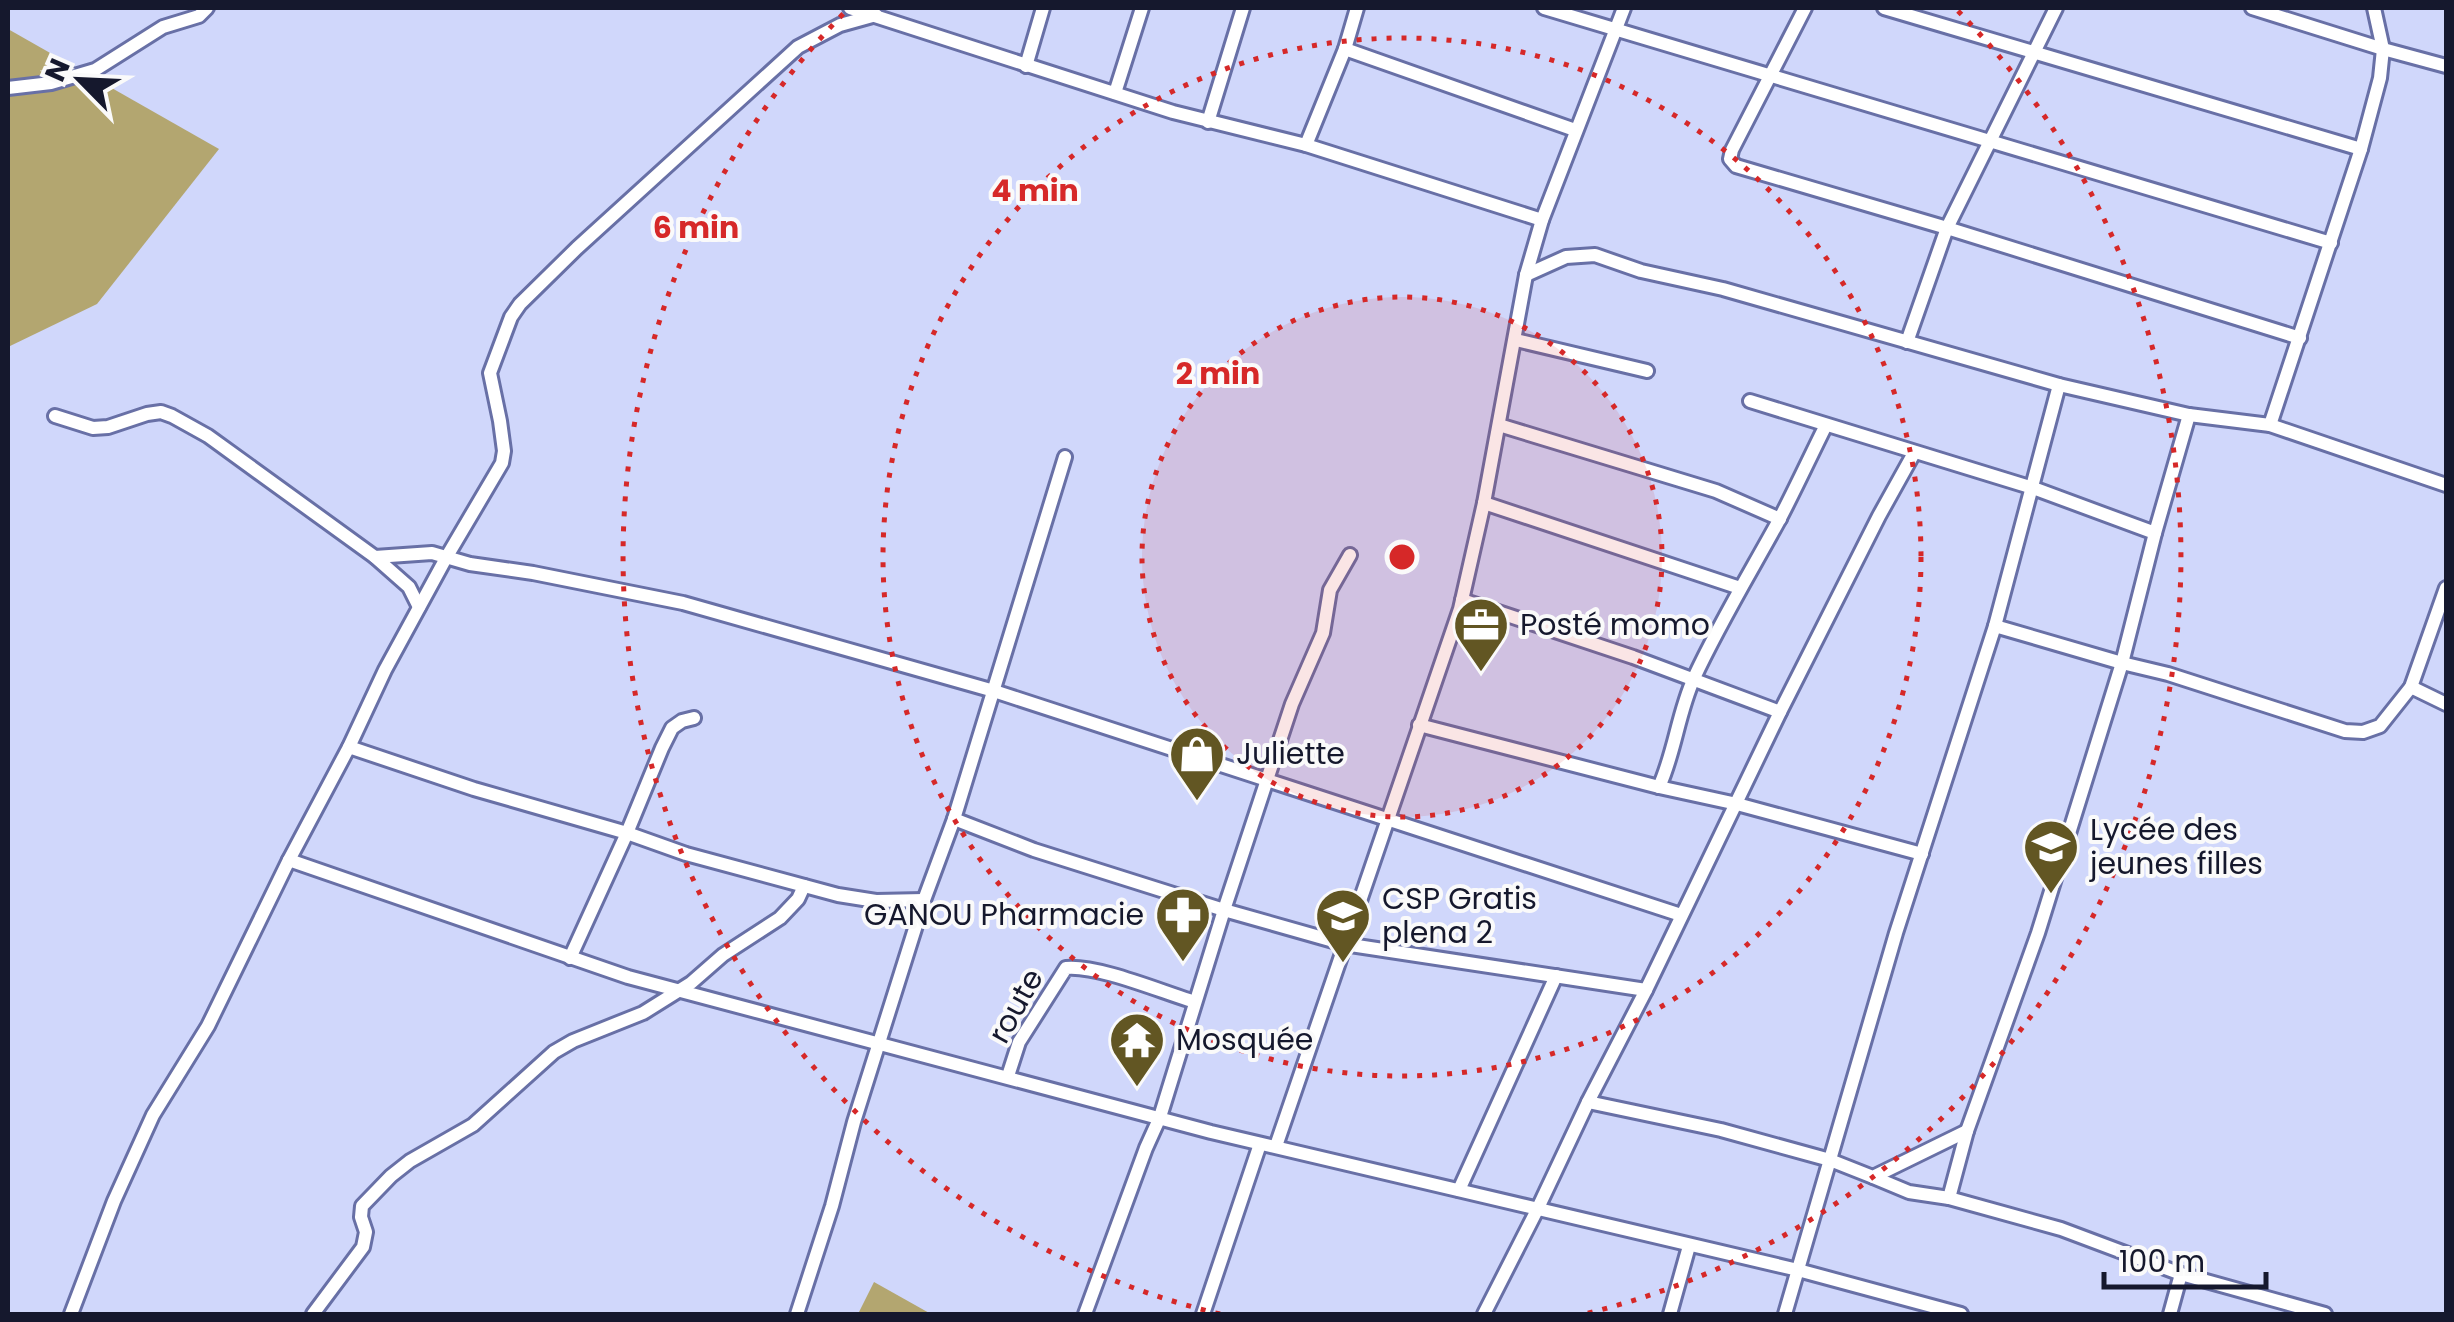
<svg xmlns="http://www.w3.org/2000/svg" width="2454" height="1322" font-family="Poppins,sans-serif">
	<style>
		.green { fill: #b3a670 }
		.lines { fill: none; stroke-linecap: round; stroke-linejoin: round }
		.minor-casing { stroke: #6870a6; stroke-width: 18 }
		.minor { stroke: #fff; stroke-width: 12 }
		.ring { fill: none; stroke: #d62828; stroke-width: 5; stroke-dasharray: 5 10 }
		.labels { text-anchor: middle; stroke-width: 8; stroke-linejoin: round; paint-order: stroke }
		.poi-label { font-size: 30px; fill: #15182d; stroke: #fafafa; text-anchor: start }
		.street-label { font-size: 30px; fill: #15182d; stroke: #fafafa }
		.centre { fill: #d62828; stroke: #fafafa; stroke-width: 5 }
		.ring-label { font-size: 30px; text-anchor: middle; font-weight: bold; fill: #d62828; stroke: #fafafa; stroke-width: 8; stroke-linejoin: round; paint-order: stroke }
	</style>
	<rect width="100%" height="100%" fill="#d0d7fb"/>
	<g class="green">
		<polygon points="8,29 219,149 97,304 8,347"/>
		<polygon points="874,1282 931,1314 858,1314"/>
	</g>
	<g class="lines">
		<g class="minor-casing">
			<g id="minor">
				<polyline points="850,8 1173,112 1306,145 1542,220"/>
				<polyline points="1544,8 2331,243"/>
				<polyline points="1805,8 1732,150 1730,159 1736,166 1947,228 2300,338"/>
				<polyline points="1884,8 2361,149"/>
				<polyline points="2252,8 2383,49 2446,66"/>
				<polyline points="1345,49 1575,130"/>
				<polyline points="1026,66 1043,8"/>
				<polyline points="8,88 51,83 95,70 163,27 199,16 207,8"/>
				<polyline points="1115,93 1142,8"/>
				<polyline points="1208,122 1243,8"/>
				<polyline points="1306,145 1345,49 1357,8"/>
				<polyline points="1526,275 1566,257 1595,255 1641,271 1723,289 2059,385 2189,415 2270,425 2446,485"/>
				<polyline points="1516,340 1647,371"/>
				<polyline points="1907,342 1947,228 2056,8"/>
				<polyline points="1750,401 2033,488 2155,533"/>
				<polyline points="55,416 93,428 108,427 147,414 161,412 172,416 208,436 375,557 409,587 419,607"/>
				<polyline points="1499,425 1716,491 1780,519"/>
				<polyline points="2270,425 2361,149 2380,78 2383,49 2374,8"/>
				<polyline points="1484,503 1740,588"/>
				<polyline points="375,557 432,553 470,564 533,573 683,603 994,691 1681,915"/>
				<polyline points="1462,600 1633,657 1780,712"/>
				<polyline points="1995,626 2122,663 2168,674 2345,731 2363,732 2380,726 2411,687 2446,588"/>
				<polyline points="2411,687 2446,704"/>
				<polyline points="1419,725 1659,787 1737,804 1922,854"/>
				<polyline points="349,747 474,789 627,833 686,854 838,895 876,901 924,900"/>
				<path d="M 1659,787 C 1675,752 1678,713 1694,678 C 1719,624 1750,573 1778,522 C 1795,490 1810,457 1826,425"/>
				<polyline points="954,819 1034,850 1224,910 1344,944 1646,990"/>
				<polyline points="289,860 349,747 385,670 446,558 502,463 504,451 500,421 490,373 511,317 520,304 577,248 798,47 840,25 876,15"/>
				<polyline points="570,958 627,833 662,748 672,728 682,721 694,718"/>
				<path d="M 1008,1076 L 1019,1042 L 1066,968 C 1097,965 1157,990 1189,1000"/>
				<polyline points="1588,1102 1721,1130 1830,1160 1873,1177 1967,1131"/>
				<polyline points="1276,1146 1460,609 1484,503 1526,275 1542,220 1624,8"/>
				<polyline points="1873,1177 1909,1192 1949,1198 2061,1229 2181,1274 2170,1314"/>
				<polyline points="1459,1190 1556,976"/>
				<polyline points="1949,1198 1967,1131 2038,933 2122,663 2155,533 2189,415"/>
				<polyline points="2181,1274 2325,1314"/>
				<polyline points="71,1314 114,1201 153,1115 208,1026 289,860 628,977 1211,1132 1798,1270 1961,1314"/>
				<polyline points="313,1314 363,1247 366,1232 361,1217 362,1206 391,1176 410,1161 473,1125 554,1052 573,1041 643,1013 691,983 723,955 780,918 798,899 804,886"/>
				<polyline points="797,1314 832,1206 854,1122 924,900 954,819 1065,457"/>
				<polyline points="1085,1314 1146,1148 1160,1117 1224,910 1292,704 1323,633 1330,590 1350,555"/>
				<polyline points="1203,1314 1260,1144"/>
				<polyline points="1484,1314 1538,1208 1588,1102 1646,990 1780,712 1879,516 1914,453"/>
				<polyline points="1670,1314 1689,1246"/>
				<polyline points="1785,1314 1896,933 1995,626 2059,385"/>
			</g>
		</g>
		<use href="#minor" class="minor"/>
	</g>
	<circle cx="1402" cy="557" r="260" fill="#d62828" fill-opacity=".12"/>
	<g class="ring">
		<circle cx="1402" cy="557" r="260"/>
		<circle cx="1402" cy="557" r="519"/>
		<path d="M1220 1314A779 779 0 0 1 846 11M1958 11A779 779 0 0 1 1584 1314"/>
	</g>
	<defs>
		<g id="office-pin" transform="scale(2.875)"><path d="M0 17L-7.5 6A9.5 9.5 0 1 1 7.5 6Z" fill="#625623" stroke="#fafafa"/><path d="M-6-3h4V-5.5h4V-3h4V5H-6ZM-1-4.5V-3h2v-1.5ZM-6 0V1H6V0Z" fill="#fff"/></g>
		<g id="shop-pin" transform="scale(2.875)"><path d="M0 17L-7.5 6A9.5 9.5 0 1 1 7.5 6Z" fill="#625623" stroke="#fafafa"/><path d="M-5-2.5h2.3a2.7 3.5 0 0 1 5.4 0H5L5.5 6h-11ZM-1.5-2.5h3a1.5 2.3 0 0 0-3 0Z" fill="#fff"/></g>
		<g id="school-pin" transform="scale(2.875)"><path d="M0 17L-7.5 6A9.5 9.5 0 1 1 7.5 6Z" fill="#625623" stroke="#fafafa"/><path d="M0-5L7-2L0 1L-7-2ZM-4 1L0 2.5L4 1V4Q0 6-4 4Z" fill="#fff"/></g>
		<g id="pharmacy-pin" transform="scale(2.875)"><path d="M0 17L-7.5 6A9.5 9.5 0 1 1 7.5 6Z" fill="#625623" stroke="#fafafa"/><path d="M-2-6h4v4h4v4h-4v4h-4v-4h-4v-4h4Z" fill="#fff"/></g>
		<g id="temple-pin" transform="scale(2.875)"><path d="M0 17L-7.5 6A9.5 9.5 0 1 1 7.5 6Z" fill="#625623" stroke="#fafafa"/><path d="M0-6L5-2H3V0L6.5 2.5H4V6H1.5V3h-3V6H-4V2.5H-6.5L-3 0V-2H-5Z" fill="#fff"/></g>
	</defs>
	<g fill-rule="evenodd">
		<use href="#office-pin" x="1481" y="625"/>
		<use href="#shop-pin" x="1197" y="754"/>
		<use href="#school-pin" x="2051" y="847"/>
		<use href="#pharmacy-pin" x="1183" y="915"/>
		<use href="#school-pin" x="1343" y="916"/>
		<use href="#temple-pin" x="1137" y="1040"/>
	</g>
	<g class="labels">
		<g class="poi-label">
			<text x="1520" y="635">Posté momo</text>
			<text x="1236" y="764">Juliette</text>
			<text x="2090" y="840">Lycée des<tspan x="2090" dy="34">jeunes filles</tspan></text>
			<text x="1382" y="909">CSP Gratis<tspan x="1382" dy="34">plena 2</tspan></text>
			<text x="1144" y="925" text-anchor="end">GANOU Pharmacie</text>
			<text x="1176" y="1050">Mosquée</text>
		</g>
		<g class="street-label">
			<text transform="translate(1016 1006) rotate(-61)" y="10">route</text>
		</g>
	</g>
	<circle cx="1402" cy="557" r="15" class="centre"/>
	<g class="ring-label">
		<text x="1035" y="201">4 min</text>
		<text x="696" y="238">6 min</text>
		<text x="1218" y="384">2 min</text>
	</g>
	<rect width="2454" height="1322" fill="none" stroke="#15182d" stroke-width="20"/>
	<g transform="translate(80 80) rotate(294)" stroke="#fafafa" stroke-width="8" paint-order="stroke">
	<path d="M0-8L18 38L0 25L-18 38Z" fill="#15182d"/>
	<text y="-15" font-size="28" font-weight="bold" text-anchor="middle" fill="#15182d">N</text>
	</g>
	<path d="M2104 1272v15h162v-15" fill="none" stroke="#15182d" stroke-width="5"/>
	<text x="2119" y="1272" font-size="30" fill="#15182d" stroke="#fafafa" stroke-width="8" paint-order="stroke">100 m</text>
</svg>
